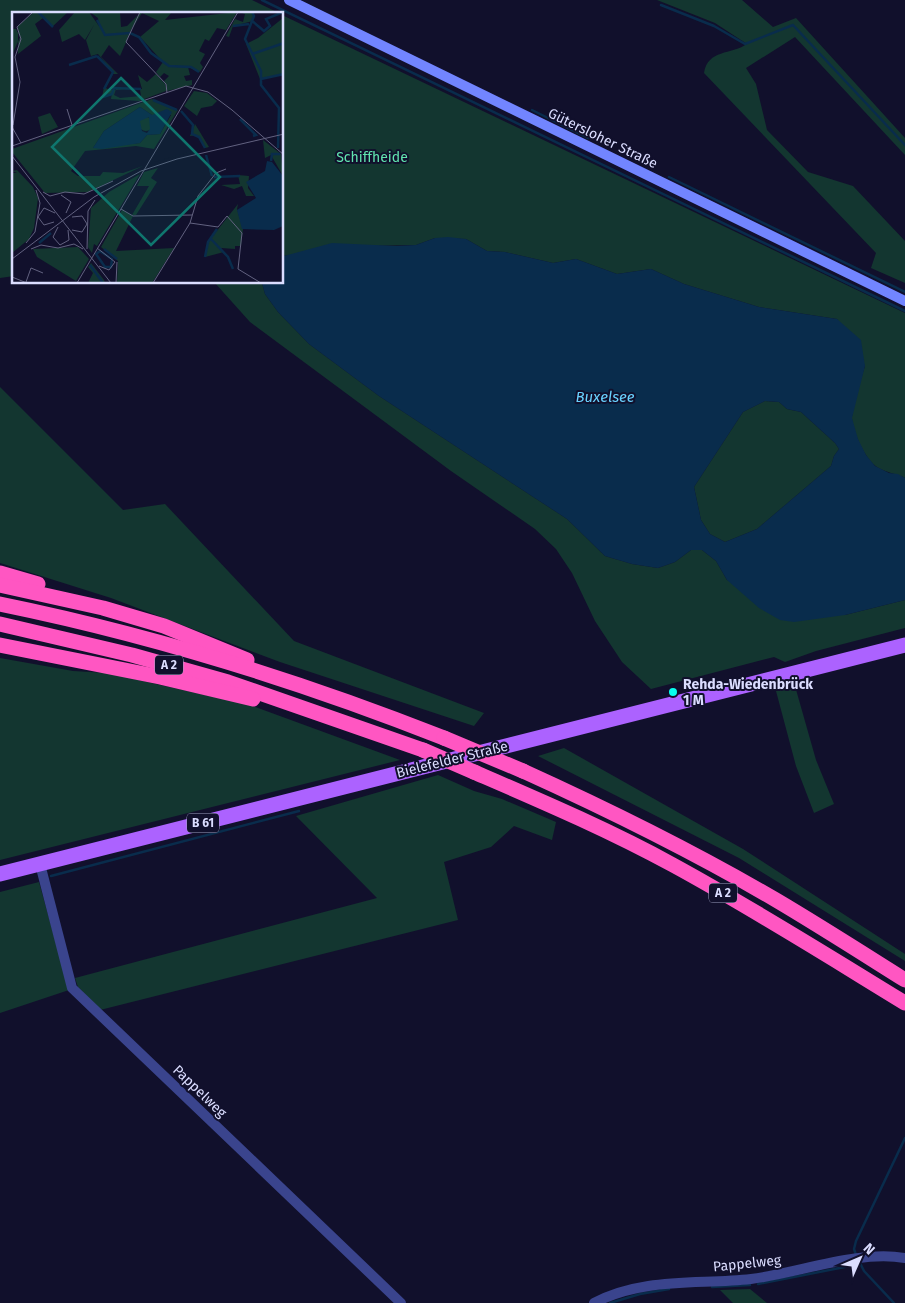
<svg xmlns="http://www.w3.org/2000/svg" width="905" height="1303" font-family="'Fira Sans',sans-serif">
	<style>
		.green { fill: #133630 }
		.water { fill: #092c4c; fill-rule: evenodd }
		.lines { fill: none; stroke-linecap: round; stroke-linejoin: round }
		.stream { stroke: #092c4c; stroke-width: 2.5 }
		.street { stroke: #3a448d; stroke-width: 10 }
		.secondary { stroke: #7285ff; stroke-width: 10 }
		.primary { stroke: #ac62ff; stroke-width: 15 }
		.highway { stroke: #ff56c2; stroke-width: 15 }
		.highway-bridge { stroke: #ff56c2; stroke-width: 15 }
		.poi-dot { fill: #07fff0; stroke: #11102c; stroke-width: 2 }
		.labels { text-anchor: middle; stroke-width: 4; stroke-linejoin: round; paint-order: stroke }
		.shield { fill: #11102c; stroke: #9ea0c0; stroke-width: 1 }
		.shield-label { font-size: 12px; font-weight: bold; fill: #dbddff }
		.street-label { font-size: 14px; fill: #dbddff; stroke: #11102c }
		.park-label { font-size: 14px; fill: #61e5af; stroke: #11102c }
		.poi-label { font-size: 14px; font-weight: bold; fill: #dbddff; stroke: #11102c; text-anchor: start }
		.water-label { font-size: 15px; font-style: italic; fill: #69d2ff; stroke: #11102c }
		.inset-river { fill: none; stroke: #092c4c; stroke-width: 2.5 }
		.inset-road { fill: none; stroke: #626280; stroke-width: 1 }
		.view { fill: #0f766e; fill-opacity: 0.15; stroke: #0f766e; stroke-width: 2.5 }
		.inset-edge { fill: none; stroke: #dbddff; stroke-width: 2.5 }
	</style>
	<rect width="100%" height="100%" fill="#11102c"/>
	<g class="green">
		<polygon points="0,0 252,0 281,14 14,14 14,276 0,278"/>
		<path d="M 657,0 L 742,0 L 773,27 L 796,18 L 905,138 L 905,155 L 795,37 L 746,68 L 756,84 L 767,130 L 808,172 L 853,186 L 905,241 L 905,283 L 871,268 L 876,253 L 704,73 C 708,49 731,55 747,44 L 715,23 Z"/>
		<path d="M 282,15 L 905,313 L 905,478 C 896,473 886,473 877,467 C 865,459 853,432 852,419 C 852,408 861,378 865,366 L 837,319 L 759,307 L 684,284 L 651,269 L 617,274 L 576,259 L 553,263 L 505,252 L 487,251 L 466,239 L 435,238 L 416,245 L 366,246 L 283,256 Z"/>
		<polygon points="215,283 262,283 265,294 278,312 309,344 379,396 567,519 605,556 632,564 658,568 675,562 691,550 702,550 716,561 727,580 845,615 905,600 905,628 816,651 785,662 774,657 651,689 622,662 595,621 572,573 556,549 535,529 451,471 250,322"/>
		<polygon points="0,387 123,510 165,504 294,641 484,713 474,726 280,662 111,598 0,563"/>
		<polygon points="765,401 779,402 787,409 801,412 835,443 839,449 834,456 831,466 757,529 725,542 710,534 701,520 694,487 743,412"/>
		<polygon points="0,658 73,671 107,673 250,705 400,760 0,860"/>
		<polygon points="795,686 816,760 834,804 814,813 796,766 776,691"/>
		<polygon points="564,748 743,849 905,954 905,961 739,858 538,756"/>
		<polygon points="438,775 474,791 502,799 556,822 552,840 514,826 491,847 444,862 458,920 100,1010 78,987 75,978 377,898 296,816"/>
		<polygon points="39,882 69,990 0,1013 0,892"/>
		<polygon points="750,1289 767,1303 733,1303 720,1290"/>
	</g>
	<path class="water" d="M 448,237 L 466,239 L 487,251 L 505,252 L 553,263 L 576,259 L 617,274 L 651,269 L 684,284 L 759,307 L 837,319 L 861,340 L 865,366 L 852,418 L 858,439 L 866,455 L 875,466 L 889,473 L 898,474 L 905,478 L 905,600 L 845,615 L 794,622 L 780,620 L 759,608 L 727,580 L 716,561 L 702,550 L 691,550 L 675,562 L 658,568 L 632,564 L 605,556 L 567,519 L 379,396 L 309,344 L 278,312 L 265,294 L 262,283 L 282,282 L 284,256 L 332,243 L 396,246 L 416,245 L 435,238 ZM 765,401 L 779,402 L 787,409 L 801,412 L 835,443 L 839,449 L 834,456 L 831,466 L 757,529 L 725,542 L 710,534 L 701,520 L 694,487 L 743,412 Z"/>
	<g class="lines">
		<g class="stream">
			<polyline points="262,0 905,311"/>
			<polyline points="661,5 714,26 745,44 793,25 905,145"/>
			<polyline points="532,110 588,138"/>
			<polyline points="669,177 905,292"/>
			<polyline points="51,876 299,811"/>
			<polyline points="856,1255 854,1249 856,1241 905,1138"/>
			<polyline points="860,1263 864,1271 894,1303"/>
			<polyline points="758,1284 860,1264"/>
			<polyline points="712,1287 750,1285"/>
			<polyline points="610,1303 640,1294 669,1289"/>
		</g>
		<g class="street">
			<polyline points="40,864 72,988 401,1303"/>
			<path d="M 594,1303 C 644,1277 698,1285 751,1279 C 799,1273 857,1250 905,1258"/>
		</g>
		<polyline class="secondary" points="289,0 905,301"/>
		<polyline class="primary" points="0,874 905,645"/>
		<g class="highway">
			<polyline points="0,573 38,584"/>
			<polyline points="0,585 103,608 164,626 247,660"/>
			<path d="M 0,604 C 152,635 300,681 444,738"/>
			<polyline points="0,624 132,655 228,682 423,750"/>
			<polyline points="0,645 160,677 253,699"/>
			<path d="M 523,771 C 609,810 694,852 776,900 C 820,926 862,953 905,980"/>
			<path d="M 474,772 C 541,801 609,830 673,865 C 752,908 828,956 905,1003"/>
		</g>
		<g class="highway-bridge">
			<polyline points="444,738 523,771"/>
			<polyline points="423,750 474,772"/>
		</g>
	</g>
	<circle class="poi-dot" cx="673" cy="692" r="5"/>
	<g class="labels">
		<g class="shield">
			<rect x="155" y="655.5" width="28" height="19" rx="4"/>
			<rect x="187" y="813.5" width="32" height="19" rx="4"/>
			<rect x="709" y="883.5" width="28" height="19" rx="4"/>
		</g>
		<g class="shield-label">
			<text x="169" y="669">A 2</text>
			<text x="203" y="827">B 61</text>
			<text x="723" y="897">A 2</text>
		</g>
		<g class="street-label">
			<text transform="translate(603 138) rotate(26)" y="5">Gütersloher Straße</text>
			<text transform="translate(452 759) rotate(-14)" y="5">Bielefelder Straße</text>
			<text transform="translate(200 1091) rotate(44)" y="5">Pappelweg</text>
			<text transform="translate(747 1263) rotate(-6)" y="5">Pappelweg</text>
		</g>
		<g class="park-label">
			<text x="372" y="162">Schiffheide</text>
		</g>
		<g class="poi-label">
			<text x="683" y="689">Rehda-Wiedenbrück<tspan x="683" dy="16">1 M</tspan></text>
		</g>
		<g class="water-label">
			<text x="605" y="402">Buxelsee</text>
		</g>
	</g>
	<g transform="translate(12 12)">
		<rect width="271" height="271" fill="#11102c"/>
		<path d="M 22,0 L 56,0 L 40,15 L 31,6 L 23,12 L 29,24 L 6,42 L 6,14 ZM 63,0 L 77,0 L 87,14 L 86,6 L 78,0 L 108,0 L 109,15 L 115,14 L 126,3 L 108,44 L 97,33 L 89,45 L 106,62 L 101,62 L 94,76 L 97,78 L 130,77 L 126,63 L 135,70 L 144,62 L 154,73 L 154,79 L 127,89 L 99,87 L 100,81 L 90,85 L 92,75 L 101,60 L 86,42 L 79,44 L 74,28 L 82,13 L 73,28 L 67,22 L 50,30 L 47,18 ZM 104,77 L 128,78 L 129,84 L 108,86 L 102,83 ZM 128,0 L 160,0 L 153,8 L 225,0 L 214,18 L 205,16 L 197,29 L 193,27 L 187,39 L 193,42 L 188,51 L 191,55 L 188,60 L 176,55 L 178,63 L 172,64 L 174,69 L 180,68 L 180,73 L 155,79 L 152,69 L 157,64 L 152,61 L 148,65 L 144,60 L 151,50 L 128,25 L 147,9 L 130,1 L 118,20 ZM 227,0 L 241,0 L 241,9 L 221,14 L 217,25 L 214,24 L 223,7 L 231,10 L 233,2 ZM 271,6 L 271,62 L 248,67 L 234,32 L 246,26 ZM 0,17 L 4,17 L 8,25 L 0,43 ZM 182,79 L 195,81 L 205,89 L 200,94 L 189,96 L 185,104 L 172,94 ZM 140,87 L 166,98 L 142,137 L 124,134 L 73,139 L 59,159 L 66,164 L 88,164 L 91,160 L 111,161 L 131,154 L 76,180 L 33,181 L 0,140 L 0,137 ZM 128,95 L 140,103 L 159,103 L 148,122 L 135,123 L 128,131 L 81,136 L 92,119 ZM 38,101 L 46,115 L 30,122 L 26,105 ZM127 112a7 7 0 1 1 14 0a7 7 0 1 1-14 0ZM 183,112 L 197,135 L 138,151 L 193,136 L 185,123 L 178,124 ZM 251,128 L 269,142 L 271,164 L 259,143 L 253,146 ZM 146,156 L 139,166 L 145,170 L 124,203 L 120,203 L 137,174 L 125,174 L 132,160 ZM 5,158 L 21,175 L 26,186 L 22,216 L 17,227 L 0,241 L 0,161 L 5,161 L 0,159 ZM 128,162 L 85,234 L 82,232 L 80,241 L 76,235 L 79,196 L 97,180 ZM 226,163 L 237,164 L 236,176 L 242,184 L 234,184 L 230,174 L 222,177 L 209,173 L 228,172 ZM 226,192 L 225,197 L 231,217 L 229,234 L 223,234 L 223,237 L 209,236 L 212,240 L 193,245 L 196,230 ZM 110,198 L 121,204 L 104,239 L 162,236 L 140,271 L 105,271 L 106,249 L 89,235 ZM 66,235 L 77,247 L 64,269 L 25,245 L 21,237 ZM 79,251 L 92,268 L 93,271 L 76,271 L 81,261 L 76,255 Z" fill="#133630" fill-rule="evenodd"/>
		<path d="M 128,95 L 140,103 L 155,97 L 160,100 L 148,122 L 135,123 L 128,131 L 90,137 L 81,136 L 92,119 ZM 137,105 L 138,117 L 135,121 L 130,119 L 128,109 ZM 255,149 L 260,150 L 271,164 L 271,214 L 262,218 L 230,217 L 225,198 L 244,186 L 234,170 L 253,159 Z" fill="#092c4c" fill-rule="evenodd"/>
		<path class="inset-river" d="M 26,0 L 41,15M 240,0 L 242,4 L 233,27 L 249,59 L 249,73 L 267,96 L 266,136M 85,8 L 93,23 L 118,21 L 127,25 L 139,41 L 157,54 L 179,55 L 187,60M 239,8 L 252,19 L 258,14 L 254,7 L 271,0M 221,14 L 237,12M 240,42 L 272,31M 85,44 L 101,60 L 92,77M 57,53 L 85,44M 249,67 L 272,62M 91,85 L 100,82 L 102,76 L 129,77M 141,88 L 165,98M 169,99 L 181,113 L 180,122 L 187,125 L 193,136M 228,107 L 244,123 L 241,124M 194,143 L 200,164M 259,149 L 260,142 L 268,142M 202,165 L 228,164M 199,227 L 216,245 L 221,257M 27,231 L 39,221M 92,237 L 105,247M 88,239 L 100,247 L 99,255 L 93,255 L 84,242 ZM 193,245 L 196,230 L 205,217M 78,253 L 91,271"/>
		<path class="inset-road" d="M 128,0 L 114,30 L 154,72 L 155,81M 5,15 L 21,0M 181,76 L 196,80 L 220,98 L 272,143M 55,97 L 60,113M 1,113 L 8,70 L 3,45 L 9,27 L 5,15M 0,115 L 9,131M 0,134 L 174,74 L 181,76M 0,144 L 99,271M 31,180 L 38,184 L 53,180 L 72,182 L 101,169M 49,183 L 59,190 L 54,201M 109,197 L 121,204 L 180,203M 60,205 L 70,204 L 75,212 L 70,220 L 60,218M 42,210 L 32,213 L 26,205 L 32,196 L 43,201M 178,211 L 206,215 L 215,204 L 230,221 L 226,257 L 249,271M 46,215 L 41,225 L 48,233 L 57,228 L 56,218M 14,231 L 23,220 L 28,191 L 24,178M 85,236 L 103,250 L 97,258 L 87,254M 19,237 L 29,233 L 46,236 L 62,232 L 71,237M 75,237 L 76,199 L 83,188M 0,247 L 82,185 L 129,159 L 165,147 L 272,122M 0,265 L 15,271M 14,270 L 19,256 L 31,261M 65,271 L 226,0M 104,271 L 105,250M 141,271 L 178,211 L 186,184 L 204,161 L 214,157"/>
		<path class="view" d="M 109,66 L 208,165 L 139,233 L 40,135 Z"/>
		<rect width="271" height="271" class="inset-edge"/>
	</g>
	<g transform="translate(860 1258) rotate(45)" stroke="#11102c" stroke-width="4" paint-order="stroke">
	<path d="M0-4L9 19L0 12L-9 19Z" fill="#dbddff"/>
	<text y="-8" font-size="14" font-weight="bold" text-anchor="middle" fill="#dbddff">N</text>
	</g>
</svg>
